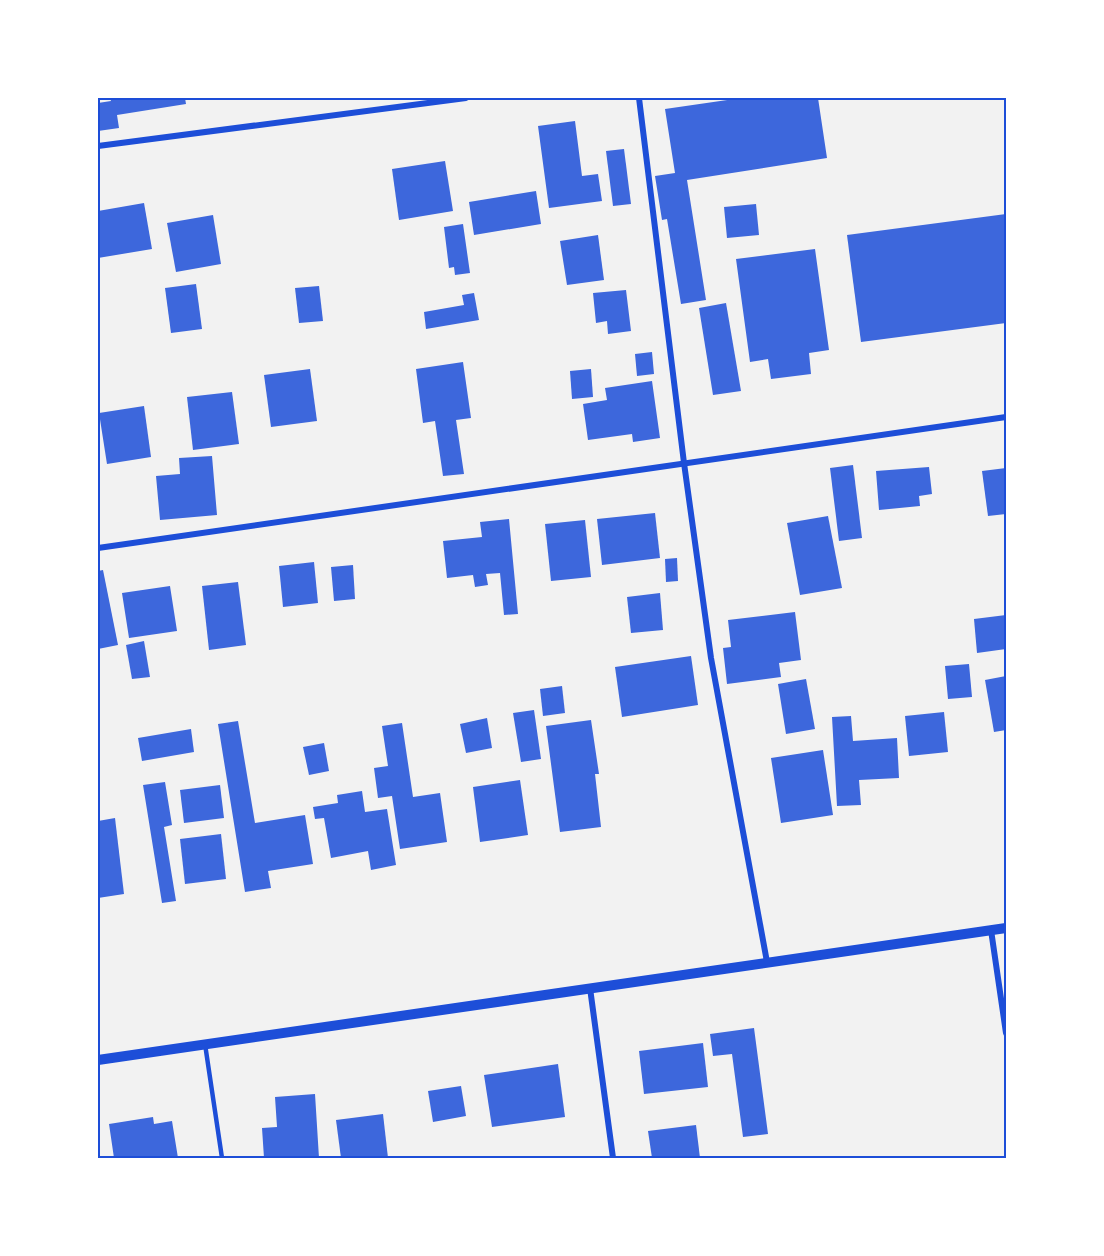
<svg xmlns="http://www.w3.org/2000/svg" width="1104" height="1256" font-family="'Noto Sans',sans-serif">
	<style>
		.building { fill: #3d67dc }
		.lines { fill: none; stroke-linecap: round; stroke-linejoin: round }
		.service { stroke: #1d4ed8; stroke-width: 4.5 }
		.minor { stroke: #1d4ed8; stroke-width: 6 }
		.tertiary { stroke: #1d4ed8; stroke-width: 10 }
		.neatline { fill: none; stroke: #1d4ed8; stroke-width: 2 }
	</style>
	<rect width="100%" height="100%" fill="#f2f2f2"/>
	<g class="building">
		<polygon points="110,98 185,98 186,104 117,115 119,128 98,131 98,103 111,101"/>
		<polygon points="741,98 818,98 827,158 687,180 706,300 681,304 667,219 662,220 655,176 675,173 665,109"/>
		<polygon points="575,121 582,176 598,174 602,201 549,208 538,126"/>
		<polygon points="624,149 631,204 613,206 606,151"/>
		<polygon points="445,161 453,211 399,220 392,169"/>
		<polygon points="536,191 541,224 474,235 469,202"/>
		<polygon points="144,203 152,249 98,258 98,211"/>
		<polygon points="756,204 759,235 727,238 724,207"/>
		<polygon points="1006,214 1006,323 861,342 847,235"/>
		<polygon points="213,215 221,264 176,272 167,223"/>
		<polygon points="463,224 470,273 455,275 454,267 449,268 444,227"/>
		<polygon points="598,235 604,280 567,285 560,241"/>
		<polygon points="815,249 829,350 809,353 811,374 771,379 768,359 750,362 736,259"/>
		<polygon points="196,284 202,329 171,333 165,288"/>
		<polygon points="319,286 323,321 299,323 295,288"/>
		<polygon points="626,290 631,331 608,334 607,321 596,323 593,293"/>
		<polygon points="474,293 479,320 426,329 424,312 464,305 462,295"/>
		<polygon points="726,303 741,391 713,395 699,308"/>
		<polygon points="652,352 654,374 637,376 635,354"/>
		<polygon points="463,362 471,418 456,420 464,474 443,476 435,421 423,423 416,369"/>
		<polygon points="310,369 317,421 271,427 264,375"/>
		<polygon points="591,369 593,397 572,399 570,371"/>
		<polygon points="652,381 660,438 633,442 632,434 588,440 583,404 607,400 605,388"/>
		<polygon points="232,392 239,444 193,450 187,397"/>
		<polygon points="144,406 151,457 107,464 99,413"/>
		<polygon points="212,456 217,515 160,520 156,476 180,474 179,458"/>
		<polygon points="853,465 862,538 839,541 830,468"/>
		<polygon points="929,467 932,494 919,496 920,506 879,510 876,471"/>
		<polygon points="1006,468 1006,514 988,516 982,471"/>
		<polygon points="655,513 660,558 602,565 597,519"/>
		<polygon points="828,516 842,588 800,595 787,523"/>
		<polygon points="509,519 518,614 504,615 500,573 486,574 488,585 475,587 473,575 447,578 443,541 482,537 480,522"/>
		<polygon points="585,520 591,577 551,581 545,524"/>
		<polygon points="677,558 678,581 666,582 665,559"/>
		<polygon points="314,562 318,603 283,607 279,566"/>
		<polygon points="353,565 355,599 334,601 331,567"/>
		<polygon points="103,570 118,645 98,649 98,571"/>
		<polygon points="238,582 246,645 209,650 202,586"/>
		<polygon points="170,586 177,631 129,638 122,593"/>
		<polygon points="660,593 663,630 631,633 627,597"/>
		<polygon points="795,612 801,660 779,663 781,677 727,684 723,648 731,647 728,620"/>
		<polygon points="1006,615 1006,649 977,653 974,619"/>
		<polygon points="144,641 150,677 132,679 126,645"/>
		<polygon points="691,656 698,705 622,717 615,667"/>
		<polygon points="969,664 972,697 948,699 945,666"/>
		<polygon points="1006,676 1006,730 994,732 985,680"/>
		<polygon points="806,679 815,729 786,734 778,684"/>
		<polygon points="562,686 565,713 543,716 540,689"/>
		<polygon points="534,710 541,759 521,762 513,713"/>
		<polygon points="944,712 948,752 909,756 905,716"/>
		<polygon points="851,716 853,741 897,738 899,778 859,780 861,805 837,806 832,717"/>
		<polygon points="487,718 492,748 466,753 460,724"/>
		<polygon points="591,720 599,774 595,774 601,827 560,832 546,726"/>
		<polygon points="238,721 255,823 305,815 313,864 268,871 271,888 245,892 218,724"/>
		<polygon points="402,723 413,797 440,793 447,842 400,849 392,796 378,798 374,768 388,766 382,726"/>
		<polygon points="191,729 194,752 142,761 138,738"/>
		<polygon points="324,743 329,771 309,775 303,747"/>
		<polygon points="823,750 833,815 781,823 771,758"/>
		<polygon points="520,780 528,835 480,842 473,787"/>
		<polygon points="165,782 172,825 164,827 176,901 162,903 143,785"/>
		<polygon points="220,785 224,818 184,823 180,790"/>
		<polygon points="362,791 365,812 387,809 396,865 371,870 368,851 331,858 324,818 315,819 313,807 338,803 337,795"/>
		<polygon points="115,818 124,894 98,898 98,821"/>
		<polygon points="221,834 226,879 185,884 180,839"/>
		<polygon points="754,1028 768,1134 743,1137 732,1054 713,1056 710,1034"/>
		<polygon points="703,1043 708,1087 644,1094 639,1051"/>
		<polygon points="558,1064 565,1117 492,1127 484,1075"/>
		<polygon points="461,1086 466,1116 433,1122 428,1091"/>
		<polygon points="315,1094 319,1158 264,1158 262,1128 277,1127 275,1097"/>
		<polygon points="383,1114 388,1158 341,1158 336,1120"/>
		<polygon points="153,1117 154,1124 172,1121 178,1158 114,1158 109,1124"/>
		<polygon points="696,1125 700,1158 652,1158 648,1131"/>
	</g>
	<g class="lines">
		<polyline class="service" points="205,1044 222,1158"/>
		<g class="minor">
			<polyline points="639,98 684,463 711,658 767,962"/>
			<polyline points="98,146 466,98"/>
			<polyline points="98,548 1006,417"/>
			<polyline points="991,930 1006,1033"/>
			<polyline points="590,988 613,1158"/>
		</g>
		<polyline class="tertiary" points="98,1060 1006,928"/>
	</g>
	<rect width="1104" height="1256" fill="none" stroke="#ffffff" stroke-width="198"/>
	<rect x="99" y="99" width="906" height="1058" class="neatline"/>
</svg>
